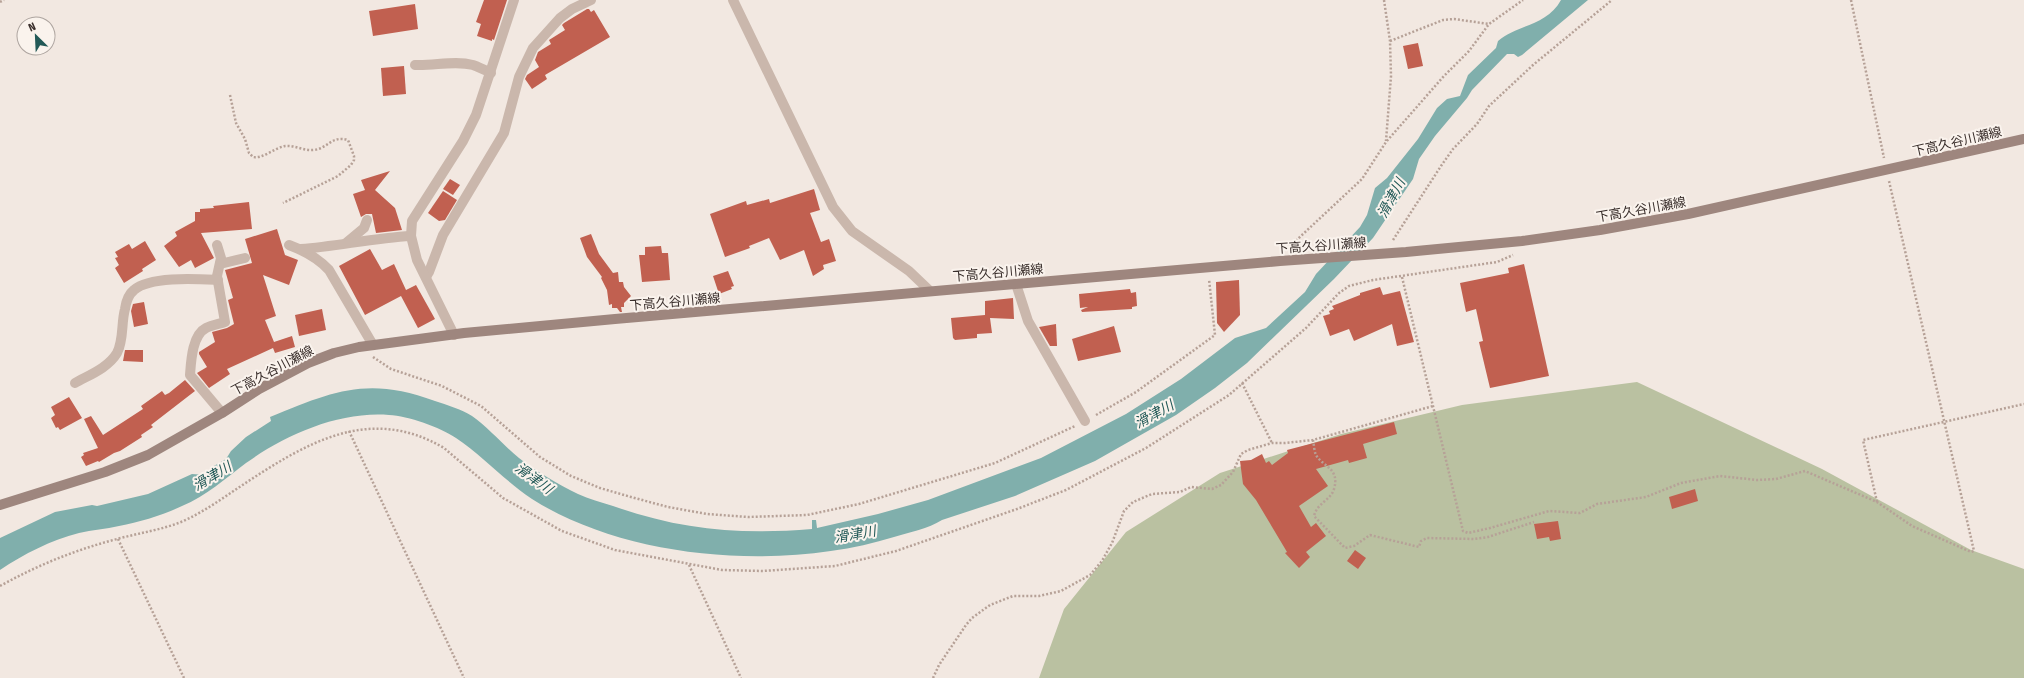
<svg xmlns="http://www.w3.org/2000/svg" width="2024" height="678" font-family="'Fira Sans Condensed','Noto Sans JP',sans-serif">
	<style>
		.green { fill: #bac1a1 }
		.water { fill: #80afac }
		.building { fill: #c16050 }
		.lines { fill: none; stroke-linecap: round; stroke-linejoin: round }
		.path { stroke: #b6a197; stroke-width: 2.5; stroke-dasharray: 2 2; stroke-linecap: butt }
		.minor { stroke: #cab7ac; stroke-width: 10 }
		.secondary { stroke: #9e867e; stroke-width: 10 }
		.labels { text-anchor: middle; stroke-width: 4; stroke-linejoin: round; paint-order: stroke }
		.street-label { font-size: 13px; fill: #392e2b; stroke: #faf3ed }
		.water-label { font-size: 14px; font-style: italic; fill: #225957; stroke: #faf3ed }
	</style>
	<rect width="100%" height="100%" fill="#f2e8e1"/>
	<polygon class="green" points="1637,382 1822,469 1971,550 2024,569 2024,678 1039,678 1064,609 1126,532 1220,473 1341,434 1462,405"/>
	<path class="water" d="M 1561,0 L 1588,0 L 1522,55 L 1518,57 L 1514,54 L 1507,54 L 1472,90 L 1467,98 L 1435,136 L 1419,159 L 1413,179 L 1373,238 L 1334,279 L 1247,363 L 1215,388 L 1176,415 L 1095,461 L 1015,496 L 942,520 C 928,529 910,532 894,537 C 785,571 630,561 532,499 C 505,481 483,456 456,438 C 440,427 408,416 389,415 C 339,411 285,435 246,463 C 226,478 206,496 182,506 C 163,515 140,522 119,526 C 106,529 92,530 79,533 C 51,540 24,554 0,570 L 0,538 L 55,512 L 92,505 L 97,506 L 148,494 L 192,474 L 206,475 L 214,466 L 226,459 L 231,451 L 246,437 L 271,421 L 270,417 C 333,391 368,376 435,401 C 447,405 461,409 472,416 C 489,428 503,445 519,458 C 537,472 558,484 578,494 C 589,499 601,502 613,506 C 681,530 740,535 812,529 L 812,520 L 816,520 L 817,528 L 878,514 L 928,500 L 1041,458 L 1126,414 L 1181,379 L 1235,338 L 1266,328 L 1305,292 L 1316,274 L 1360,227 L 1367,215 L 1375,188 L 1387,178 L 1418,139 L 1437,108 L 1447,99 L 1460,96 L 1468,75 L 1496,48 L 1498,41 C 1518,24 1547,26 1561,0 Z"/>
	<g class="building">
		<polygon points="484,0 507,0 494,40 492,39 492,41 477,36 481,24 476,22"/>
		<polygon points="415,4 418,29 373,36 369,11"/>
		<polygon points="587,9 589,9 591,12 594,10 610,37 545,75 547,79 532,89 525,79 527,75 539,67 535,60 538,52 551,44 549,40 565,30 562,25 564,23"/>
		<polygon points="1418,43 1423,66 1408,69 1403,46"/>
		<polygon points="404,66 406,94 383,96 381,68"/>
		<polygon points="390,171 375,190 395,208 402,230 376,233 372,214 366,214 361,217 353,194 365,190 361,180"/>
		<polygon points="450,179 460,185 453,195 443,189"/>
		<polygon points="814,189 820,210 810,213 821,242 829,239 836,261 823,265 824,269 813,276 804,250 780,260 769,238 749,246 750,248 725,257 710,214 746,201 747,205 769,199 770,203"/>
		<polygon points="443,191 457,200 445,220 439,221 428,213"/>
		<polygon points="249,202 252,229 201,233 214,258 195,268 191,260 179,267 164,246 177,236 175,232 195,221 195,212 200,212 200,209 214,208 213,206"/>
		<polygon points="277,229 285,255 298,260 289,285 263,275 276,316 265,320 274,342 292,336 295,347 275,353 273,348 227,369 230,374 209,388 197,373 207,367 199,354 199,352 215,342 212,332 227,328 234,324 228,300 233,298 225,270 252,263 245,239"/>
		<polygon points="591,234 599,254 613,273 618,272 619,282 623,282 624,287 631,296 624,303 624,307 621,307 622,312 620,312 617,308 612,308 612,304 609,305 607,290 601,278 602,277 587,257 580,238"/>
		<polygon points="145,241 156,260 142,269 143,271 124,283 115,268 119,265 115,258 118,257 115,252 129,244 132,249"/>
		<polygon points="661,246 662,253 668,253 670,280 642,282 639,255 645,255 645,247"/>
		<polygon points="370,249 382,270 394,264 406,290 416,285 435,319 418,328 401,296 365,315 339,266"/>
		<polygon points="1524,264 1549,376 1490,388 1479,342 1483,341 1476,309 1466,312 1460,283 1509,273 1508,268"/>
		<polygon points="728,271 734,286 731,287 732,289 719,294 713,276"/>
		<polygon points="1239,280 1240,315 1224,332 1217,323 1216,282"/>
		<polygon points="1380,287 1383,295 1400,291 1414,342 1397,346 1392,324 1354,341 1349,329 1330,336 1323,316 1330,314 1329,311 1334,309 1332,306 1360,295 1360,293"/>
		<polygon points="1130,289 1131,293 1136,292 1137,306 1132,307 1132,309 1082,312 1081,310 1088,307 1080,308 1079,294"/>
		<polygon points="1013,298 1014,319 990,318 992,333 977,334 977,338 955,340 953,338 951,318 985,315 985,301"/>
		<polygon points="144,302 148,324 134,327 131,311 133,304"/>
		<polygon points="322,309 326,330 299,336 295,315"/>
		<polygon points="1056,324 1057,346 1050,346 1039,327"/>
		<polygon points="1114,326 1121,352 1078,361 1072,339"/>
		<polygon points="125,350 143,350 143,362 123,361"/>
		<polygon points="185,380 195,391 151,425 153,427 141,435 142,437 120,451 114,453 99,462 98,461 86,466 81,457 84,455 83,453 98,448 84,419 91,416 103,435 143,409 141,406 162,391 165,395 169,393"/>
		<polygon points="69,397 82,418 60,430 58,427 56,428 51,418 55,415 51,407"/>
		<polygon points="1394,422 1397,434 1363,444 1367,458 1349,463 1348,460 1316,469 1328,486 1299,506 1311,527 1316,523 1326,536 1306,552 1310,557 1299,568 1285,553 1287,552 1256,500 1243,484 1240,461 1251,460 1262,454 1266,463 1269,461 1272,465 1288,453 1287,450"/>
		<polygon points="1695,489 1698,501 1672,509 1669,497"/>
		<polygon points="1558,521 1561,539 1550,541 1549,537 1537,539 1534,524"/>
		<polygon points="1355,550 1366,558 1358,569 1347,561"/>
	</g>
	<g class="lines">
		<g class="path">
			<polyline points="1384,0 1390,41 1391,76 1386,141"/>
			<polyline points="1851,0 1884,158"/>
			<polyline points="0,2 4,0"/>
			<polyline points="1390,41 1443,20 1454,19 1489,24"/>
			<path d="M 230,95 L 236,123 L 245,139 L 249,153 L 253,157 C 263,159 274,148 285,146 C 295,145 304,151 313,150 C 328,149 331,135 348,140 L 354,156 L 354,160 L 351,165 L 338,176 L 283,203"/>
			<polyline points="1393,240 1441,166 1453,149 1477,124 1489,106 1533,65 1612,0"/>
			<polyline points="1287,249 1362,179 1386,142 1444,76 1469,51 1489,24 1523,0"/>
			<polyline points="1402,277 1463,531 1468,533 1490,528 1549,511 1580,513 1597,504 1646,497 1681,483 1720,476 1757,480 1776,479 1805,471 1877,502 1912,526 1971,552 1974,551 1889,181"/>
			<polyline points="373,357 391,369 442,386 481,406 540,457 571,476 600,488 631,497 668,507 707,514 748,517 807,515 859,504 995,463 1075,426"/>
			<polyline points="1242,383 1272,443"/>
			<polyline points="1096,415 1136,392 1215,335 1209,279"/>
			<polyline points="349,431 464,678"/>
			<path d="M 1313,440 C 1314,444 1314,451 1316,455 C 1323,467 1340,468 1334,489 C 1331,500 1317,503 1314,516 L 1345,548 L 1354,546 L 1370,535 L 1419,547 L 1421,541 L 1427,538 L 1474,539 L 1488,537 L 1534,522"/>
			<polyline points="1877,502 1863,440 2024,404"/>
			<polyline points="118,539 184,678"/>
			<polyline points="689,565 741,678"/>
			<path d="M 0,586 C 38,565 75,550 117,539 C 139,533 161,530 181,522 C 202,513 220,500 238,488 C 303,445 368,403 444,448 L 503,498 L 562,531 L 615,550 L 722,570 L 763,571 L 835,566 L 896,551 L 1017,509 L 1066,490 L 1146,448 L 1229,395 L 1306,328 L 1339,293 L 1349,286 L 1373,280 L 1497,262 L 1513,255"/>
			<polyline points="933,678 939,665 966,625 972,618 990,605 1013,596 1039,596 1061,591 1090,575 1102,561 1112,543 1124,511 1133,502 1152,494 1180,492 1191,487 1212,489 1221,485 1233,472 1241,454 1248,450 1272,443 1285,443 1313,440 1433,406"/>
		</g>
		<g class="minor">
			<polyline points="733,0 833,207 852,231 909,271 930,291"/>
			<path d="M 415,65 C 434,66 455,60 473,65 C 479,67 485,70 491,73"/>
			<polyline points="346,243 364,228 367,220"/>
			<path d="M 217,245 L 221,258 L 217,276 L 225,322 C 219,324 212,325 206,328 C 192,335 191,362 190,375 L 222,413"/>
			<path d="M 289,245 C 305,251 318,258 329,270 L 373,345"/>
			<path d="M 301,249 C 338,246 374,238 411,236"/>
			<polyline points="220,264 245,258"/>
			<polyline points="426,277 429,272 443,235 504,133 519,77 533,48 560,18 572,9 591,0"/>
			<polyline points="1016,284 1028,321 1085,421"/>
			<polyline points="454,335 417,260 411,236 412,221 463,141 476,115 514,0"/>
			<path d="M 75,383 C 89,375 108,368 117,353 C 124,340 121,323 125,309 C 126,302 129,294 134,290 C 150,276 197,279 218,280"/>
		</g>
		<polyline class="secondary" points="0,505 105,472 148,455 222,413 259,389 308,363 334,353 359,347 464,333 615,319 1280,261 1406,252 1522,241 1600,230 1688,214 2024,139"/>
	</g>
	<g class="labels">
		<g class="street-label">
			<text transform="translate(1957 141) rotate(-13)" y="5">下高久谷川瀬線</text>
			<text transform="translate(1641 209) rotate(-10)" y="5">下高久谷川瀬線</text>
			<text transform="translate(1321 245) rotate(-4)" y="5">下高久谷川瀬線</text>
			<text transform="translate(998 272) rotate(-5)" y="5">下高久谷川瀬線</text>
			<text transform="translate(675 301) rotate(-5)" y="5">下高久谷川瀬線</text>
			<text transform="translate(272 370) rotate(-28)" y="5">下高久谷川瀬線</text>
		</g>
		<g class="water-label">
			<text transform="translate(1391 198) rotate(-62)" y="5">滑津川</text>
			<text transform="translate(1154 414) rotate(-29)" y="5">滑津川</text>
			<text transform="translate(212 476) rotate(-31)" y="5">滑津川</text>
			<text transform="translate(534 478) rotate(36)" y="5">滑津川</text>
			<text transform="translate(855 534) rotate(-10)" y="5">滑津川</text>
		</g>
	</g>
	<g transform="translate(36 36) rotate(336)"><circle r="19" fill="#faf3ed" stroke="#ada49f"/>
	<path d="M0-3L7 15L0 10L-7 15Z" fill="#225957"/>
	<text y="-6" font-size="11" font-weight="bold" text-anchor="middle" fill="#392e2b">N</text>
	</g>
</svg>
